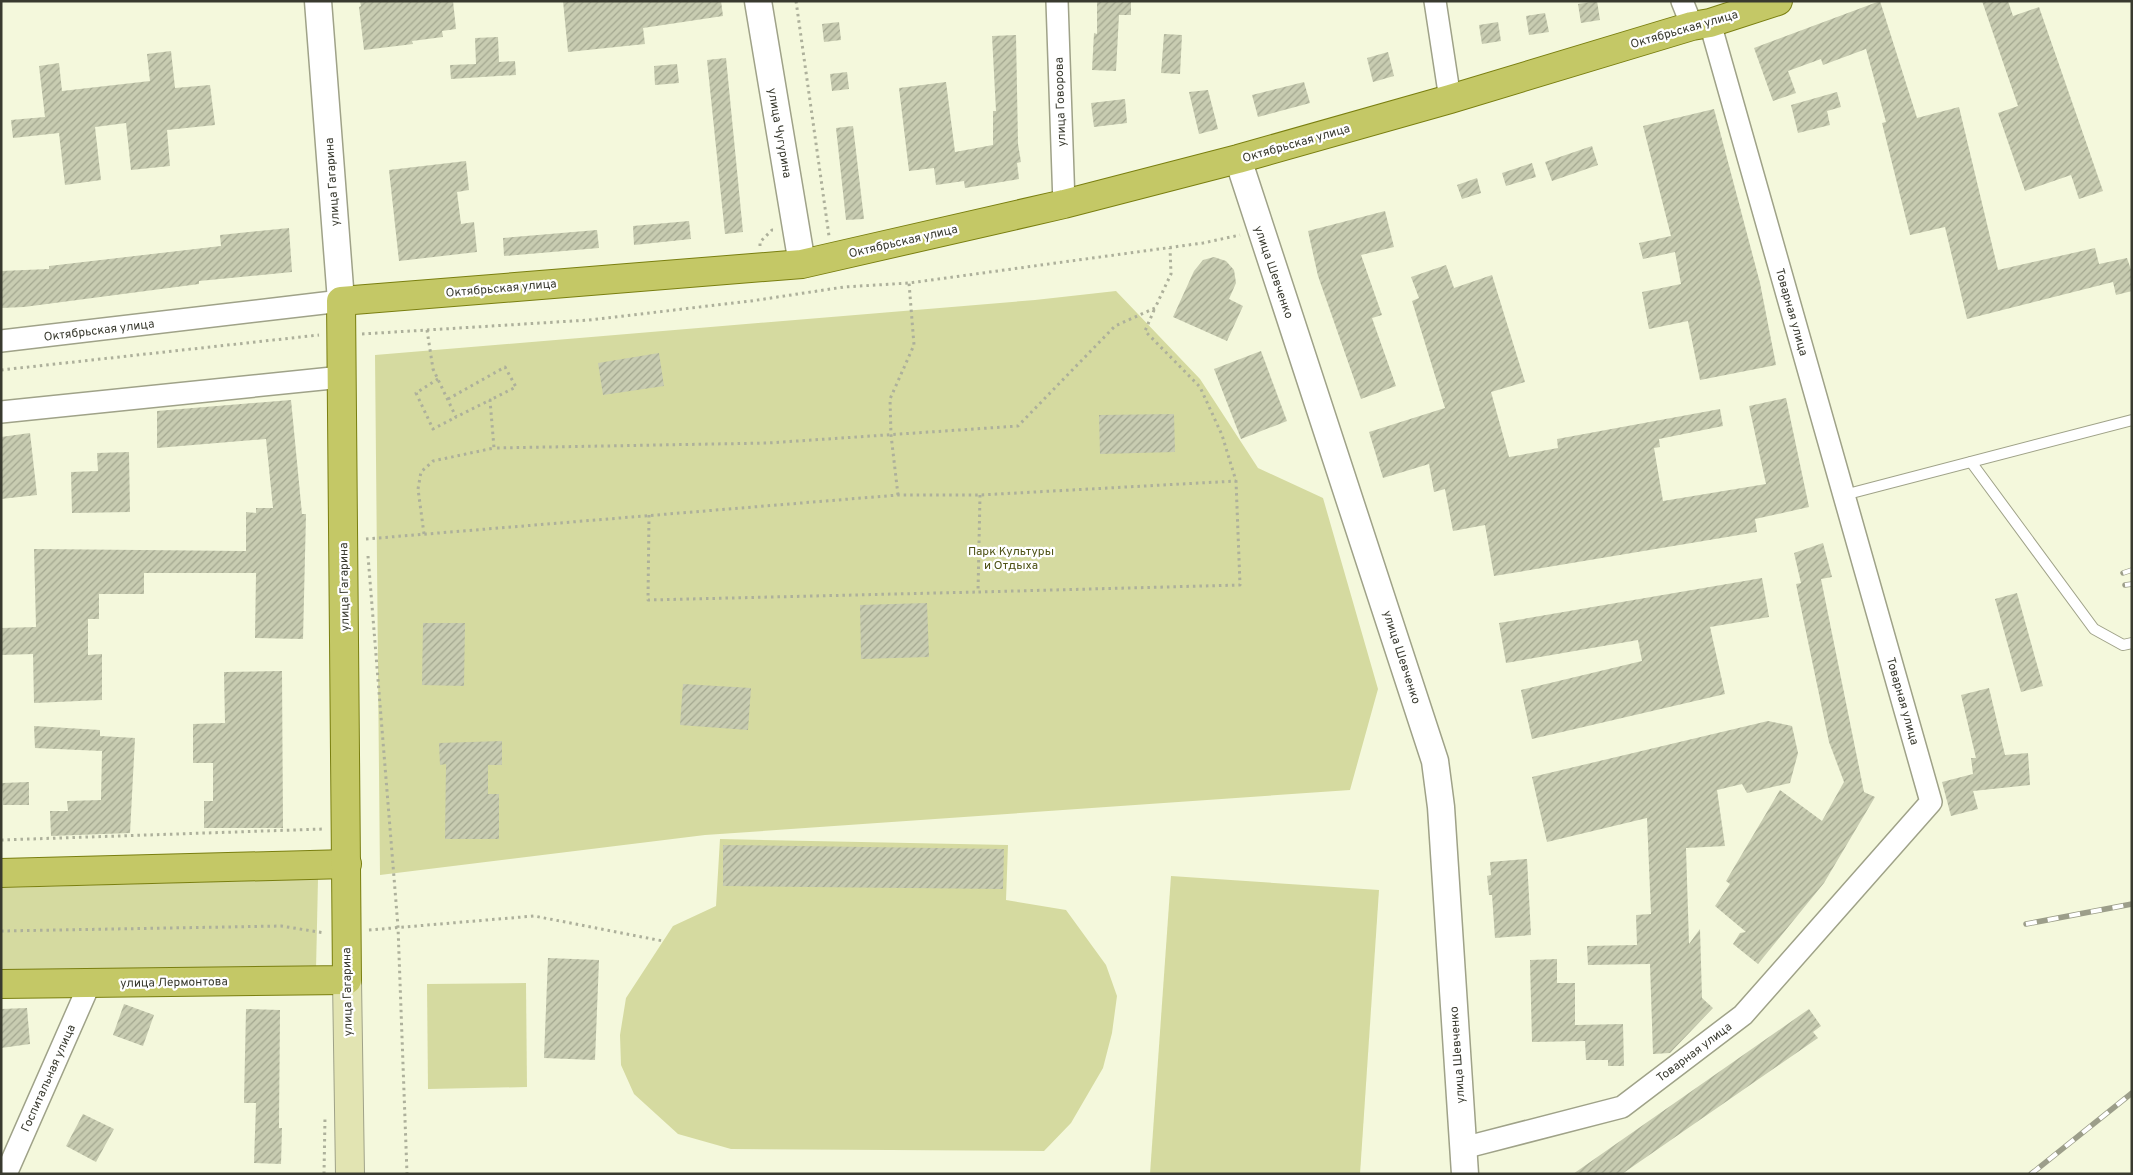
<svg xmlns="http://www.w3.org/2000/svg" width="2133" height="1175" font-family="Overpass,sans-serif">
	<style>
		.park { fill: #d5daa0 }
		.building { fill: url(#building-hatch) }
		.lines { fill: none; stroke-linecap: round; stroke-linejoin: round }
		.service-casing { stroke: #9fa288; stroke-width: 12 }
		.minor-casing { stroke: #9fa288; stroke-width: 24 }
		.tertiary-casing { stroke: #9fa288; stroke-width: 29 }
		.secondary-casing { stroke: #9fa288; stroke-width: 30 }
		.primary-casing { stroke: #7a7f10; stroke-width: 30 }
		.path { stroke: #adb09b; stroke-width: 3; stroke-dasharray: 2.5 4; stroke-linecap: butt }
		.service { stroke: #fff; stroke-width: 10 }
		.minor { stroke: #fff; stroke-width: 21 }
		.tertiary { stroke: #fff; stroke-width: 26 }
		.secondary { stroke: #e2e4b2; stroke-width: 28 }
		.primary { stroke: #c4c866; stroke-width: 28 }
		.rail-casing { stroke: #9c9e8a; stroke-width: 5.5 }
		.rail { stroke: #fff; stroke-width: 4; stroke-dasharray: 11; stroke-linecap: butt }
		.labels { text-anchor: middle; stroke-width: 4.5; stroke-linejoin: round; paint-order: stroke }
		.street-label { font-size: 12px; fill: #393a2f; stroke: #fff }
		.park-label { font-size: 12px; fill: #4e5215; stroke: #fff }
	</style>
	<defs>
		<pattern id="building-hatch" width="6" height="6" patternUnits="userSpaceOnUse" patternTransform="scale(1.25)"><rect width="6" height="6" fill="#c8ccb1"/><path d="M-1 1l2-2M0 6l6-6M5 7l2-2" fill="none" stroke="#a3a790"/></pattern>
	</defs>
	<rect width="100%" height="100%" fill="#f4f8dc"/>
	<g class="park">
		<polygon points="1116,291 1200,379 1258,468 1323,498 1378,689 1350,790 705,835 380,875 375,355 1035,300"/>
		<polygon points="720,839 1008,845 1006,900 1066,910 1106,965 1117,996 1112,1033 1103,1068 1071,1123 1044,1151 731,1149 678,1134 634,1094 621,1065 620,1035 626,998 673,926 716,906"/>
		<polygon points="1171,876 1379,890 1360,1174 1150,1174"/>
		<polygon points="318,879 316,970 1,973 1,888"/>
		<polygon points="526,983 527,1087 428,1089 427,984"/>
	</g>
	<g class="building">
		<polygon points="360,1 453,1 456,29 442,31 443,37 412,41 413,44 364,50 359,7 361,6"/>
		<polygon points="563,1 721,1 723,16 643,28 645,44 568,52"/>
		<polygon points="1097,1 1131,1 1131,15 1119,15 1116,71 1092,70 1094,33 1097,34"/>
		<polygon points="1597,1 1600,20 1581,23 1578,4"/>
		<polygon points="1880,1 1917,118 1959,107 1998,270 2095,248 2099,264 2127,258 2132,273 2132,291 2116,295 2113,282 1967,319 1945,227 1910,235 1882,123 1886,122 1866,49 1823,65 1821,59 1788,71 1796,93 1773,101 1754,48"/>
		<polygon points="1982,1 2008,1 2013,16 2039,7 2103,191 2079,199 2071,175 2025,191 1998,113 2018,106"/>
		<polygon points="1545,13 1549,32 1529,35 1526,16"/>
		<polygon points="839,22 841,40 824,42 822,24"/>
		<polygon points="1498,22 1501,41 1482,44 1479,25"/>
		<polygon points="1164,34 1182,35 1180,74 1161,73"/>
		<polygon points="1016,35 1018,144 1021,162 1017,163 1019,179 965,188 964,181 936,185 934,168 909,171 899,88 946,82 955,152 993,145 993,111 996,111 992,36"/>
		<polygon points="498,37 499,62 515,61 516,75 451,79 450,65 476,64 475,38"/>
		<polygon points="171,51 175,88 210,85 215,125 167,130 170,166 131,170 126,123 95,127 101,180 65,185 59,133 13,138 11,120 45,117 39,66 59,63 62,91 150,81 147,54"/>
		<polygon points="1388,52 1394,76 1373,82 1367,58"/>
		<polygon points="726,58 743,232 725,234 707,60"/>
		<polygon points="677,64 679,83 655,85 654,66"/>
		<polygon points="847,72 849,89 832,91 830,74"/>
		<polygon points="1304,82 1310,103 1258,117 1252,95"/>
		<polygon points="1208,90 1218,129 1199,134 1189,92"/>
		<polygon points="1837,92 1841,107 1827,111 1830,125 1798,133 1791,105"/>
		<polygon points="1125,99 1127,123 1094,127 1091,103"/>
		<polygon points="1714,109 1760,283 1776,365 1700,380 1688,321 1649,329 1642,292 1681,284 1675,252 1643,259 1639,243 1671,236 1643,126"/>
		<polygon points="853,126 864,219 846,220 836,128"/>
		<polygon points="1592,146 1598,165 1552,181 1545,162"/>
		<polygon points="466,161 469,190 457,192 461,224 474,222 477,252 399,261 389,170"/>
		<polygon points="1532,163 1536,177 1506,186 1502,173"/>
		<polygon points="1477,178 1481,193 1462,199 1457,185"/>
		<polygon points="1385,211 1394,247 1361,255 1382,315 1372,318 1396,386 1361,399 1318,276 1308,231"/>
		<polygon points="689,221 691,239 634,245 633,226"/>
		<polygon points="289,228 292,272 199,281 199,284 24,307 1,308 1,271 49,269 49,266 221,246 220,235"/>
		<polygon points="597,230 599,248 504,256 503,238"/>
		<polygon points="1214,257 1226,261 1234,270 1236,283 1229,299 1243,306 1227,341 1173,317 1194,271 1203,260"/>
		<polygon points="1446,265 1454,288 1492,275 1525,382 1491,392 1509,457 1558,448 1557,439 1720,409 1723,426 1659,439 1660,447 1654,448 1663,501 1766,484 1749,406 1786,398 1809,507 1755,519 1757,532 1494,576 1485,525 1453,531 1445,489 1434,492 1429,464 1383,478 1369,432 1445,408 1412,301 1419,298 1411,277"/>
		<polygon points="1261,351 1287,421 1241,439 1214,369"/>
		<polygon points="659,353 664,386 603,395 598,363"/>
		<polygon points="291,400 302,514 306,514 303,639 255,638 256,573 144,573 144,594 99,594 99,619 88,619 88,655 102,654 102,700 34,703 33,654 1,655 1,628 36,627 34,549 246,551 246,512 256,513 256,508 273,508 266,439 157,448 157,411"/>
		<polygon points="1174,414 1175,452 1100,454 1099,415"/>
		<polygon points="30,433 37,495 1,499 1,437"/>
		<polygon points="129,452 130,512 72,513 71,472 98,471 97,453"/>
		<polygon points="1823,543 1832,577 1821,579 1864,792 1875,797 1824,883 1758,964 1733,944 1740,933 1746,932 1715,906 1730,884 1726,881 1780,790 1822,821 1844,782 1829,742 1796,584 1801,583 1794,553"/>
		<polygon points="1762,578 1769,617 1710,627 1725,694 1532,739 1521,690 1642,661 1638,640 1506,663 1499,623"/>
		<polygon points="2017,593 2043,686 2021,692 1995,599"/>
		<polygon points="927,603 929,657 861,659 860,605"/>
		<polygon points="423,623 465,623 464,686 422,685"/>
		<polygon points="282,671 283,828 204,828 204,801 213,801 213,763 193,763 193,724 225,723 224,672"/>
		<polygon points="683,684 751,688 748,730 680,725"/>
		<polygon points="1989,688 2005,755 2028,753 2030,785 1973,791 1978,809 1951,816 1942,782 1973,774 1971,758 1976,758 1961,695"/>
		<polygon points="1768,721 1792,726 1798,753 1790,783 1747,793 1742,784 1717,790 1725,846 1686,848 1689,944 1700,929 1702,998 1713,1008 1670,1053 1653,1054 1650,964 1588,965 1587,946 1637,945 1636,915 1651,914 1647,818 1547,842 1532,777"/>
		<polygon points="34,726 100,730 100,736 135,738 130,833 51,836 50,811 68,811 67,801 101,800 102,751 35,748"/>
		<polygon points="502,741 502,765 488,765 488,794 499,794 499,839 445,839 446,764 440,765 439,743"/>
		<polygon points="29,782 29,805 3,805 2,783"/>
		<polygon points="723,845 1004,849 1003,889 723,886"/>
		<polygon points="1527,859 1531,935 1495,938 1492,895 1489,895 1487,876 1491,875 1490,862"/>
		<polygon points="548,958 599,960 595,1060 544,1058"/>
		<polygon points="1557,959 1557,983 1575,983 1575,1025 1623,1024 1624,1066 1608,1066 1608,1060 1586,1060 1585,1041 1532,1042 1530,960"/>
		<polygon points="124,1004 154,1015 143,1046 113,1035"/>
		<polygon points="27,1008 30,1044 1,1048 1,1009"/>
		<polygon points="246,1009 280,1010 279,1128 282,1128 281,1164 254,1163 256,1103 244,1103"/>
		<polygon points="1809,1009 1821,1026 1813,1032 1818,1038 1622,1174 1573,1174"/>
		<polygon points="83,1114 114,1129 96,1162 66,1146"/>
	</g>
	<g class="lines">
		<g class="service-casing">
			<g id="service">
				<polyline points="1971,462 2094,629 2123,645 2132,643"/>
				<polyline points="1844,495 2132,420"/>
			</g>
		</g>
		<g class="minor-casing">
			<g id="minor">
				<polyline points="1057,1 1064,204"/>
				<polyline points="1435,1 1450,99"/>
				<polyline points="1682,1 1692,26"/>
				<polyline points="1,341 341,301"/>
				<polyline points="1,412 342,377"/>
				<polyline points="1463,1148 1622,1107 1743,1015 1931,802 1710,23"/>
				<polyline points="6,1174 90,983"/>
			</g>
		</g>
		<g class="tertiary-casing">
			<g id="tertiary">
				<polyline points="318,1 341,301"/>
				<polyline points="758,1 802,264"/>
				<polyline points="1238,159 1435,761 1441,807 1465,1174"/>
			</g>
		</g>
		<g class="secondary-casing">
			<polyline id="secondary" points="347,980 350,1174"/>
		</g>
		<g class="primary-casing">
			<g id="primary">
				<polyline points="1,873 347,864"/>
				<polyline points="1,984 347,980 341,301 802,264 1064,204 1238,159 1450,99 1692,26 1710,23 1778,1"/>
			</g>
		</g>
		<g class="path">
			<polyline points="796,1 829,236"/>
			<polyline points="760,246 760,242 772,230 775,230"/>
			<polyline points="427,330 433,369 456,417 490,400 494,448 768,443 1018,426 1115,326 1155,308 1171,274 1170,248"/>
			<polyline points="362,334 589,320 751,301 844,287 909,283 1203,243 1240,235"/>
			<polyline points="1,370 319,335"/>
			<polyline points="438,379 416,393 433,429 456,417"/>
			<polyline points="448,399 505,367 516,387 490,400"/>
			<polyline points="898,495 891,435 890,399 914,345 909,283"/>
			<polyline points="980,495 978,592 1240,585 1236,481 1222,435 1200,387 1145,331 1155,308"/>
			<polyline points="649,515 648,600 978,592"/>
			<polyline points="424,534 418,489 421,472 433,461 494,448"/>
			<polyline points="366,539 898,495 980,495 1236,481"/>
			<polyline points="368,556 398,927 407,1174"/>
			<polyline points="1,840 323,829"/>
			<polyline points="369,930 534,916 663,941"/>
			<polyline points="1,931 281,926 325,933"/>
			<polyline points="324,1174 325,1117"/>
		</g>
		<use href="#service" class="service"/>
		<use href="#minor" class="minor"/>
		<use href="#tertiary" class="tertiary"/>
		<use href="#secondary" class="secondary"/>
		<use href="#primary" class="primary"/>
		<g class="rail-casing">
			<g id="rail">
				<polyline points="2123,573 2132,570"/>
				<polyline points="2125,585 2132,584"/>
				<polyline points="2026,924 2132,904"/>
				<polyline points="2031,1174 2132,1093"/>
			</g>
		</g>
		<use href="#rail" class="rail"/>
	</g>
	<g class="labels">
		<g class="street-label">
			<text transform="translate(1684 29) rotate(-16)" y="4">Октябрьская улица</text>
			<text transform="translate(1060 102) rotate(-92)" y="4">улица Говорова</text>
			<text transform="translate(780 133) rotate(80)" y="4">улица Чугурина</text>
			<text transform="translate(1296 143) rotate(-16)" y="4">Октябрьская улица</text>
			<text transform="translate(332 182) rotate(-94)" y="4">улица Гагарина</text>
			<text transform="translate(903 241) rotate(-13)" y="4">Октябрьская улица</text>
			<text transform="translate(1274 272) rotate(71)" y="4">улица Шевченко</text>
			<text transform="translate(501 288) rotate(-5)" y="4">Октябрьская улица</text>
			<text transform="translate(1792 312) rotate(74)" y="4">Товарная улица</text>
			<text transform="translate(99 330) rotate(-7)" y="4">Октябрьская улица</text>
			<text transform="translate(344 587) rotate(-91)" y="4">улица Гагарина</text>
			<text transform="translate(1402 657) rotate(72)" y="4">улица Шевченко</text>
			<text transform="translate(1903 701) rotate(74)" y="4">Товарная улица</text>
			<text transform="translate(174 982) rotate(-1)" y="4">улица Лермонтова</text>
			<text transform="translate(347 992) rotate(-91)" y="4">улица Гагарина</text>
			<text transform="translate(1694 1052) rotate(-37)" y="4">Товарная улица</text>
			<text transform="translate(1457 1055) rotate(-94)" y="4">улица Шевченко</text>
			<text transform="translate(48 1078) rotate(-66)" y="4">Госпитальная улица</text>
		</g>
		<g class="park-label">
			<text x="1011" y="555">Парк Культуры<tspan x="1011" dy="14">и Отдыха</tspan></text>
		</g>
	</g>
	<rect width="2133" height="1175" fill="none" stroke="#393a2f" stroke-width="5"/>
</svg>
